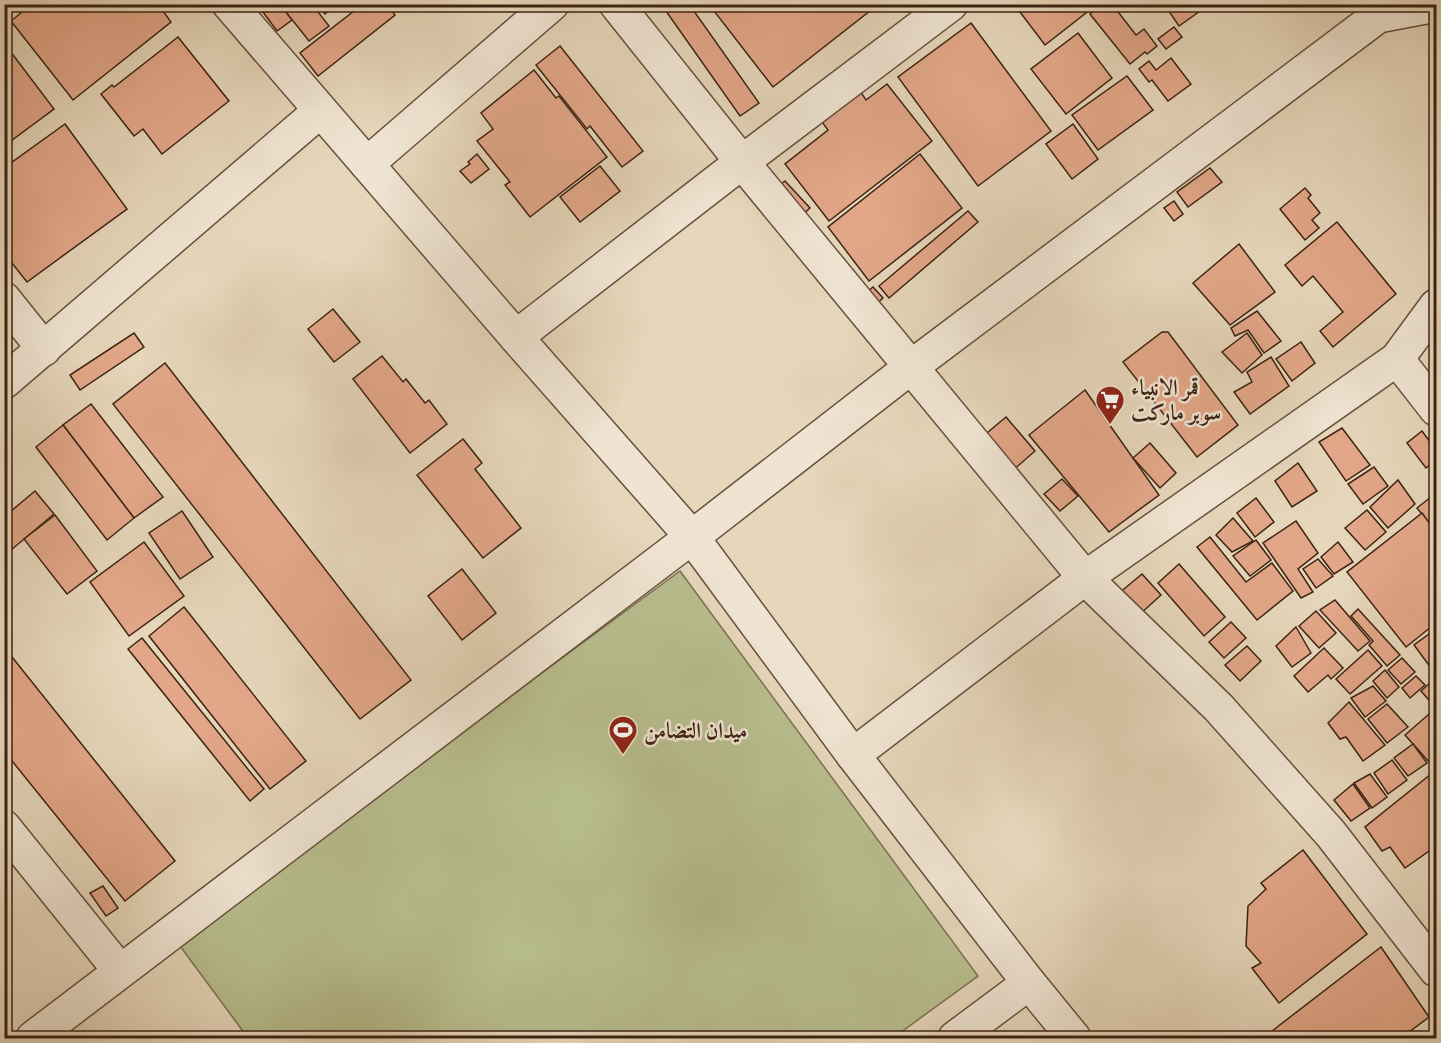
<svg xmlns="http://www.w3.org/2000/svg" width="1441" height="1043" font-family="'IM FELL Great Primer',Amiri,serif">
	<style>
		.green { fill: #b7bd8e; stroke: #7a7050; stroke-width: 1.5 }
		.building { fill: #e2a788; stroke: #3d2313; stroke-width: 1.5 }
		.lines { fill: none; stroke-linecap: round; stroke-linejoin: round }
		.minor-casing { stroke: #67503d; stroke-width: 36 }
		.minor { stroke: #efe4d2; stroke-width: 33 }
		.labels { text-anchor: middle; stroke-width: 5; stroke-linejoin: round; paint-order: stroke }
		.poi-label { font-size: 22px; font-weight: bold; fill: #3d2313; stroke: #efe4d2; text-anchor: start }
	</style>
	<rect width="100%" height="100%" fill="#e6d6ba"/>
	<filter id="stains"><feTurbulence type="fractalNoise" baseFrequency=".00333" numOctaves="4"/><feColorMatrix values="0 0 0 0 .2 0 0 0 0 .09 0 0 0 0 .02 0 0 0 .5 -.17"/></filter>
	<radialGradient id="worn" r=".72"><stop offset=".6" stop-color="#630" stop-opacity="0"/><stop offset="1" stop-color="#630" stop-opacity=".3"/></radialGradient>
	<polygon class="green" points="680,571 978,976 893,1038 248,1038 177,942"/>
	<g class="building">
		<polygon points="32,4 158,4 171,22 73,100 11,21"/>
		<polygon points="257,4 280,4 292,20 277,31"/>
		<polygon points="286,4 312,4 329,26 309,41 282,7"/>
		<polygon points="317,4 337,4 325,14"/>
		<polygon points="363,4 387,4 395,15 318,76 300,53"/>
		<polygon points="661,4 689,4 759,103 740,116"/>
		<polygon points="723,4 867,4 871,10 773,87 714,11"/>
		<polygon points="1014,4 1088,4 1091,9 1045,45"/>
		<polygon points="1102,4 1112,4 1136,35 1144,29 1157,46 1147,54 1145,52 1130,64 1090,14"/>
		<polygon points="1164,4 1210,4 1179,26"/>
		<polygon points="971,23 1051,131 978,186 898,77"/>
		<polygon points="1174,27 1182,37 1166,49 1158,39"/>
		<polygon points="1078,33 1112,78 1066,114 1031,69"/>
		<polygon points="178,37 229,101 162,154 143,129 134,136 101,94 112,85 114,87"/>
		<polygon points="4,43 54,109 4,146"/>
		<polygon points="560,46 643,151 622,167 590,126 587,129 536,65"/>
		<polygon points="1171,58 1191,84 1168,101 1152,80 1149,82 1139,69 1149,61 1156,70"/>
		<polygon points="534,70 556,98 559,96 607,157 530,217 505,185 510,182 477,141 493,129 481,113"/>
		<polygon points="1127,76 1153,110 1098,150 1072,115"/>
		<polygon points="887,84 932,141 829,221 785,164 828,130 817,115 856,85 866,100"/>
		<polygon points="65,124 127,209 27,282 4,253 4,168"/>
		<polygon points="1073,124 1098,159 1072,179 1046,144"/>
		<polygon points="477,154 489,169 471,183 460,171 470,164 468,162"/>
		<polygon points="920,154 962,208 869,281 828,227"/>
		<polygon points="600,166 620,191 580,222 560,197"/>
		<polygon points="1210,168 1222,182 1188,207 1177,192"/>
		<polygon points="785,181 810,208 799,218 774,190"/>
		<polygon points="1305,188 1311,195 1308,198 1320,213 1312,220 1319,228 1305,240 1280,209"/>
		<polygon points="1174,201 1183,214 1174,221 1164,208"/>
		<polygon points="968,211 978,222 889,298 879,286"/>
		<polygon points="1337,222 1396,294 1333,347 1320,331 1343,312 1313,276 1302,286 1285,265"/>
		<polygon points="1239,244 1275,292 1230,325 1193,283"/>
		<polygon points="873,287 883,298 872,308 862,296"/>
		<polygon points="333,309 360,342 334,362 308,329"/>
		<polygon points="1257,311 1281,341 1264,353 1248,330 1235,336 1231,328"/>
		<polygon points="1162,332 1168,332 1238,425 1197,457 1123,362"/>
		<polygon points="134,333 144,347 80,390 70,375"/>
		<polygon points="1247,333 1262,355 1242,373 1222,352"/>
		<polygon points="1301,342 1315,363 1292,381 1276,359"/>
		<polygon points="382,356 403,382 406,379 425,403 429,400 447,424 410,453 353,379"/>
		<polygon points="1271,357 1289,386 1250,414 1234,392 1252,382 1247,372"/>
		<polygon points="165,363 411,680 360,719 113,404"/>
		<polygon points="1085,390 1159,495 1109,532 1029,435"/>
		<polygon points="91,404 163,497 134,518 63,425"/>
		<polygon points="1006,417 1035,451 1011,472 981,438"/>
		<polygon points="63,425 134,518 107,540 36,447"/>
		<polygon points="1342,428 1370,465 1346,481 1319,442"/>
		<polygon points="1422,431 1436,450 1436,460 1426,468 1407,443"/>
		<polygon points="463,439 482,463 475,469 521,528 483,558 417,475"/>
		<polygon points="1150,443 1176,473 1160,488 1133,458"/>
		<polygon points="1298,463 1317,491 1292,507 1275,481"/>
		<polygon points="1374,467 1388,486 1363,504 1348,484"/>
		<polygon points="1062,479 1078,496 1060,511 1044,494"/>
		<polygon points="1398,480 1415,504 1388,528 1370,507"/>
		<polygon points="35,491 54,514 11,550 4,542 4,517"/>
		<polygon points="1436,493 1436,532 1417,508"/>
		<polygon points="1256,498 1274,522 1255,537 1237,513"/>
		<polygon points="1367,510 1386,532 1365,550 1345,528"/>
		<polygon points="182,511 213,557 180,579 149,533"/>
		<polygon points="1422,513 1436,532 1436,623 1406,647 1347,572"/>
		<polygon points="55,515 97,571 67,594 24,539"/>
		<polygon points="1233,518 1253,541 1232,552 1216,535"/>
		<polygon points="1296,521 1318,553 1298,569 1313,592 1301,598 1263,543"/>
		<polygon points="1210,537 1246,582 1272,563 1293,591 1257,620 1197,547"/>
		<polygon points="1256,540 1271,560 1250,576 1233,556"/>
		<polygon points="144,542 184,596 129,636 90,582"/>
		<polygon points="1338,542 1353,562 1334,574 1321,557"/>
		<polygon points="1318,559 1333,576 1316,588 1303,569"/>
		<polygon points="1179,564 1225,617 1204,636 1158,583"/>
		<polygon points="462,569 496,613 462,640 428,596"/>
		<polygon points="1142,574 1161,595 1138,616 1118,594"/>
		<polygon points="1335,600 1370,641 1358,651 1320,610"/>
		<polygon points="184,607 306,761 270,789 149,636"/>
		<polygon points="1358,609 1400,655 1387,666 1369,645 1373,641 1351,616"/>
		<polygon points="1316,611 1336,633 1319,648 1299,626"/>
		<polygon points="1231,622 1246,638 1224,658 1209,642"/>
		<polygon points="1296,627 1311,653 1292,667 1276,646"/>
		<polygon points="1436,629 1436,663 1431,668 1414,645"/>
		<polygon points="142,638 264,789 250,801 128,649"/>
		<polygon points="1247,646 1261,661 1240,681 1225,665"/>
		<polygon points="4,647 175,861 125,901 4,751"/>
		<polygon points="1324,648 1343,668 1331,679 1328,675 1308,692 1294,676"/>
		<polygon points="1368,650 1382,666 1350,694 1336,679"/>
		<polygon points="1402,658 1415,672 1401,684 1388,670"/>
		<polygon points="1385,670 1399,687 1387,698 1373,681"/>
		<polygon points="1416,676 1425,685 1410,698 1402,688"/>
		<polygon points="1432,681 1436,686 1436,757 1430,763 1405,735 1436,708 1421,691"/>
		<polygon points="1373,686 1386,701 1365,717 1351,698"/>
		<polygon points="1349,702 1385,745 1363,761 1346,737 1340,739 1328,723"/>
		<polygon points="1387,704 1408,727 1387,743 1368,719"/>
		<polygon points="1413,744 1427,763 1408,776 1394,758"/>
		<polygon points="1392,760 1407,780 1388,794 1374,773"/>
		<polygon points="1436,770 1436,846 1405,868 1390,847 1382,851 1365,827"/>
		<polygon points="1370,774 1387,797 1372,808 1354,783"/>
		<polygon points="1353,784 1370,808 1351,821 1334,800"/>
		<polygon points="1303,850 1367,934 1279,1003 1252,968 1261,963 1246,946 1248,906 1266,889 1261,883"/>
		<polygon points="103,886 118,908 106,916 90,893"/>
		<polygon points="1381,947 1429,1017 1401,1038 1279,1038 1272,1031"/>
	</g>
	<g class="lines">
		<g class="minor-casing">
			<g id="minor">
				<polyline points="229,4 516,337 692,537 853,755 1029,983 1074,1038"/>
				<polyline points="616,4 742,162 1085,578 1219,708 1331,834 1436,970"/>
				<polyline points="367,164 552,4"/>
				<polyline points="4,299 44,349"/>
				<polyline points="516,337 742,162 951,4"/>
				<polyline points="1397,359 1436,409"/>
				<polyline points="4,382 320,111"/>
				<polyline points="853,755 1085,578 1397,359 1436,306"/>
				<polyline points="4,827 120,971"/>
				<polyline points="33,1038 692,537 911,367 1378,16 1436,5"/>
				<polyline points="955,1038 1029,983"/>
			</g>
		</g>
		<use href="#minor" class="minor"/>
	</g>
	<defs>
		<g id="supermarket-pin" transform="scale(1.5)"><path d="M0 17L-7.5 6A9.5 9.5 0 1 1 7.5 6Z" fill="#8f2418" stroke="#efe4d2"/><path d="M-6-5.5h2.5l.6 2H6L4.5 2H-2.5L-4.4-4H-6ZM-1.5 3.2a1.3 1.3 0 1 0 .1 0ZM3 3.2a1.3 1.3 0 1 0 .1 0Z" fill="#fff"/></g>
		<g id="stadium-pin" transform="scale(1.5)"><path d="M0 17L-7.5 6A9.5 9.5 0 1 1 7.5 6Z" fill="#8f2418" stroke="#efe4d2"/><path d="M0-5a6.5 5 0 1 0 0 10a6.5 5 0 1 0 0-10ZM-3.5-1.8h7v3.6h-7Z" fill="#fff"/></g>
	</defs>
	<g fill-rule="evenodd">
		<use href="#supermarket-pin" x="1110" y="400"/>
		<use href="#stadium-pin" x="623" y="730"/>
	</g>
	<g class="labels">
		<g class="poi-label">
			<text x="1131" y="395">قمر الانبياء<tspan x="1131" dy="25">سوبر ماركت</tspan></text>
			<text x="644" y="738">ميدان التضامن</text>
		</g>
	</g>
	<rect width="1441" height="1043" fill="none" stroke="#e6d6ba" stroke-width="24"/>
	<rect x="6" y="6" width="1429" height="1031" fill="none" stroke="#3d2313" stroke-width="3"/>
	<rect x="12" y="12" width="1417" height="1019" fill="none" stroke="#3d2313" stroke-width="1.5"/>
	<rect width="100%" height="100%" filter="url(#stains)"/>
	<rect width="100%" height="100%" fill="url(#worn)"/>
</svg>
